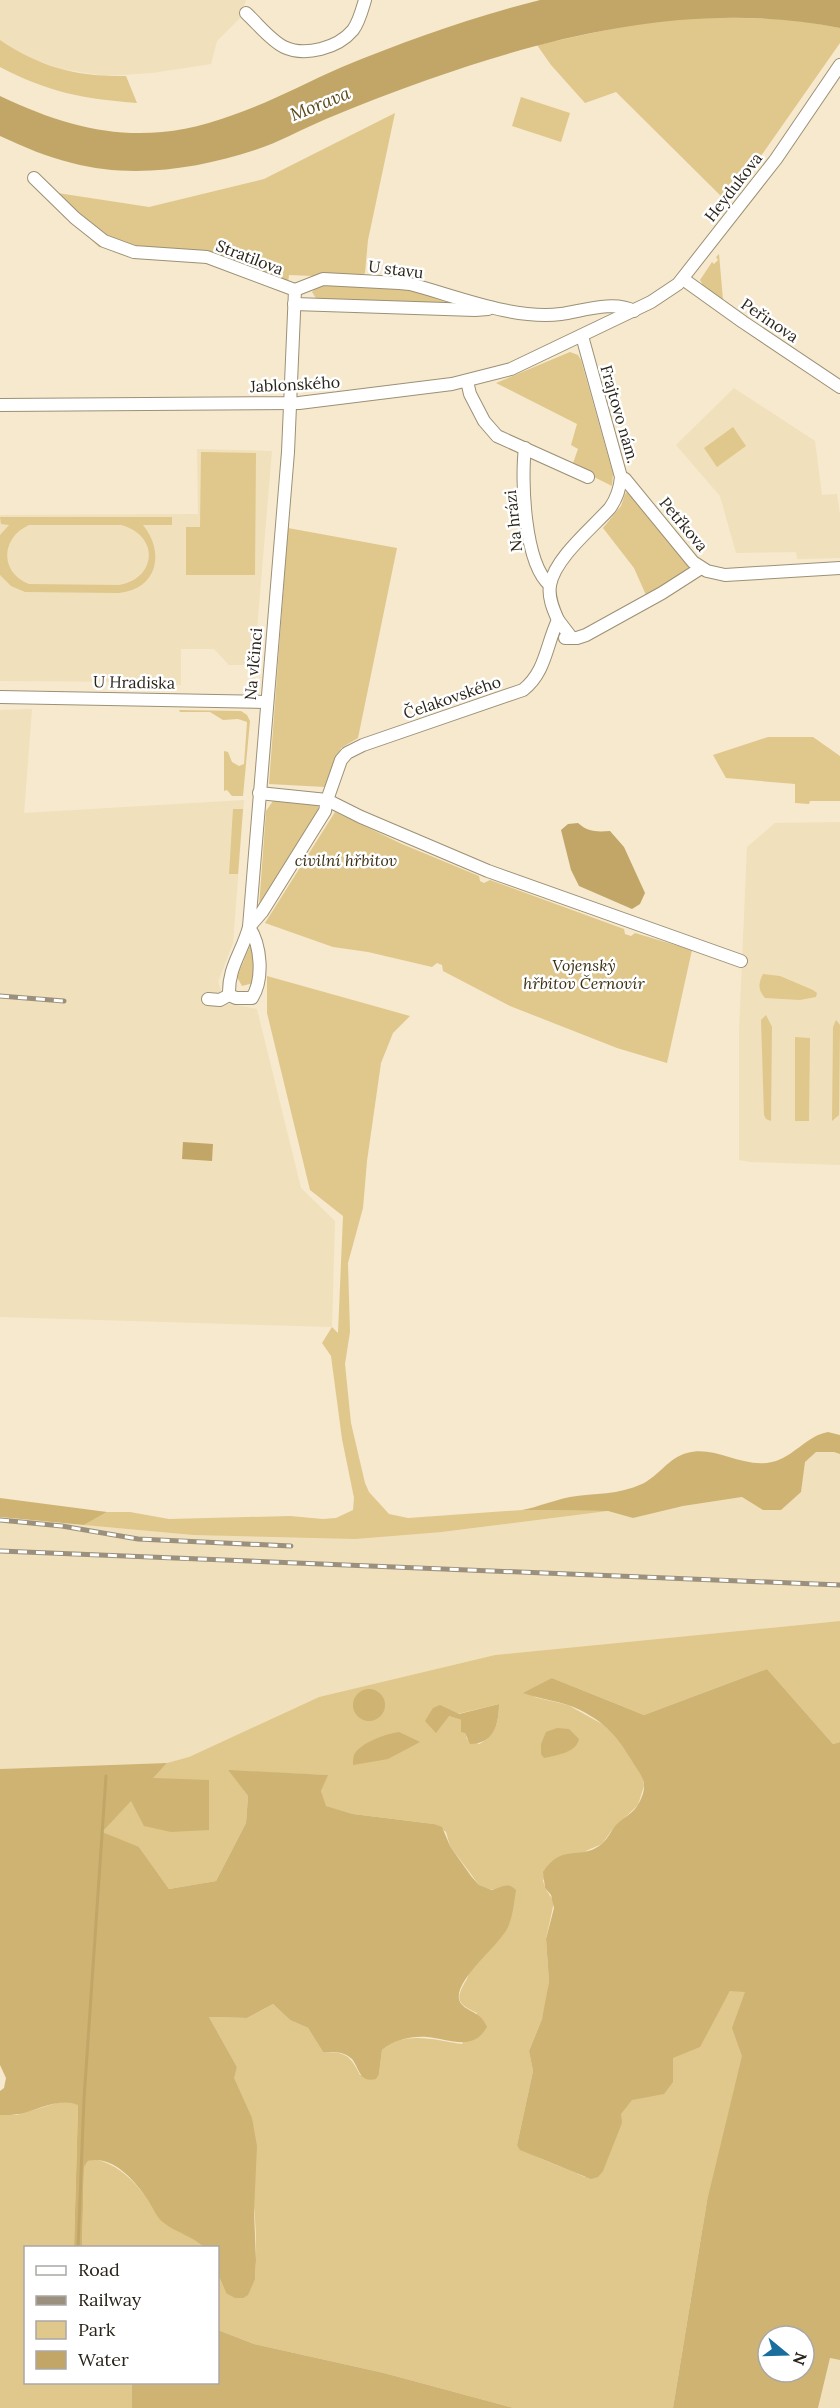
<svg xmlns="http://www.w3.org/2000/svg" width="840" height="2408" font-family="Lora,serif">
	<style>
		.built { fill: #f0e0bc }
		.green { fill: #e0c78c; fill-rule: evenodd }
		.forest { fill: #ceb373; fill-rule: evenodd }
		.water { fill: #c1a667 }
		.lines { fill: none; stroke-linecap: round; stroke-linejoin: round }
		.stream { stroke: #c1a667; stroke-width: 3 }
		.minor-casing { stroke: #9c9075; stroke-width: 14 }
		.minor { stroke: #fff; stroke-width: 12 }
		.rail-casing { stroke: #9a907d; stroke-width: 5 }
		.rail { stroke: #fff; stroke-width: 3; stroke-dasharray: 9; stroke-linecap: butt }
		.labels { text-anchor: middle; stroke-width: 5; stroke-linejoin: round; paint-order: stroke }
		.street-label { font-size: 16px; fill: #2a251b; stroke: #fff }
		.park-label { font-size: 16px; font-style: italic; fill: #3b2f12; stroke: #fff }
		.water-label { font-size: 18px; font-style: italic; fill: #5c4817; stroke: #fff }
	</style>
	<rect width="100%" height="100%" fill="#f6e9cd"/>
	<g class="built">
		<polygon points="0,0 246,0 241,17 217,41 211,64 152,73 106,76 61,69 24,56 0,40"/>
		<polygon points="734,388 815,441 822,495 837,494 840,514 840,558 797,559 796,552 736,553 720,496 676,445"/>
		<polygon points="197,449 272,451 254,665 229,665 214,649 181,649 181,685 161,685 161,682 0,681 0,515 198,514"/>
		<polygon points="32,709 24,813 244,800 233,943 218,982 226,1003 257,1009 301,1188 335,1221 332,1327 0,1317 0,710"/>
		<polygon points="840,822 840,1165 751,1162 739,1160 739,1033 747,847 775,823"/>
		<polygon points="816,1452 834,1452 840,1454 840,1621 495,1655 319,1697 189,1757 167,1763 0,1769 0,1517 193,1535 442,1532 608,1511 633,1518 683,1506 742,1497 763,1510 801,1492 804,1462"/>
		<polygon points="830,2358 840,2360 840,2408 818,2408"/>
	</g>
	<g class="green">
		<polygon points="699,17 791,19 840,28 840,43 728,203 616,92 585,103 551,65 537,45 648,21"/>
		<path d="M 0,40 C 40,67 77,77 126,76 L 137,103 C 84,99 47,92 0,67 Z"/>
		<polygon points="521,97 570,113 561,142 512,126"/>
		<polygon points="395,113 368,240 365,273 360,278 289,275 288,283 204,256 99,247 38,190 149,207 264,179"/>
		<polygon points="719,254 723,300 722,300 703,285 700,280 712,262 714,264 718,260 716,257"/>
		<polygon points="319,284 406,286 467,304 317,300 312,292"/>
		<polygon points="570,352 578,355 581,360 613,474 612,486 572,466 578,449 571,445 577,424 496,383"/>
		<polygon points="733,427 746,446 717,467 704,448"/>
		<polygon points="201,452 256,453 255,575 186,575 186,527 200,527"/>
		<polygon points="628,491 692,568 673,583 646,595 634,568 603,528 621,506 625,494"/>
		<path d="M 0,517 L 172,517 L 172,525 L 143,525 C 165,552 158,589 119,593 L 25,592 L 11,586 L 0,575 L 0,535 L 9,525 L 1,524 ZM 29,525 L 121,525 C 160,535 157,579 119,585 L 29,584 C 0,573 0,538 29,525 Z"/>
		<polygon points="288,528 397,548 358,738 341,748 325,787 269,784"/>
		<polygon points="179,710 241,711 247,715 250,721 243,796 232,796 227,790 224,791 224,751 228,752 232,762 239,766 244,764 247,722 238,719 223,720 210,712 180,712"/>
		<polygon points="768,737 813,737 840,756 840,801 810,801 809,804 795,803 795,784 726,778 713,755"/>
		<polygon points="280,799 312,803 318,806 318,811 259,907 266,811 273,801"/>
		<polygon points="233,809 243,809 238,874 229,874"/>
		<polygon points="335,812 402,844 479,876 480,881 484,883 490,880 624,929 625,934 631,936 635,933 692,950 667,1063 617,1048 510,1006 443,971 442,965 437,963 432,967 368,952 333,947 265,923"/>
		<polygon points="252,941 255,980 253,983 242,986 237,977"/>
		<path d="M 763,974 L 780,976 L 813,990 L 817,993 L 816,997 L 800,1000 L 765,998 C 758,990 758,984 763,974 Z"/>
		<polygon points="267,976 410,1016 393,1033 381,1063 367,1161 363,1208 348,1263 350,1332 345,1364 351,1423 365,1483 369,1492 389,1514 408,1518 522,1510 608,1511 442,1532 355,1539 193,1535 84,1525 107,1512 130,1512 169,1519 290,1516 323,1519 336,1518 353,1510 354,1498 342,1439 331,1356 322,1343 332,1327 338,1333 343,1216 310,1190 267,1013"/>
		<polygon points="766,1015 772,1027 771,1121 766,1119 764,1115 761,1020"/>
		<polygon points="836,1020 840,1025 839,1115 832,1121 833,1027"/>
		<polygon points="795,1037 810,1038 809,1121 795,1121"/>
		<path d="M 840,1621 L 840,1742 L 833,1744 L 767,1669 L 644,1715 L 552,1678 L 534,1697 L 568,1705 L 604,1725 L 619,1738 L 633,1762 L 642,1773 L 644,1786 L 638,1805 L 612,1830 L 602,1844 L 588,1850 L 543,1880 L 545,1888 L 554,1902 L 546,1939 L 549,1982 L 547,2001 L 542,2019 L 529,2051 L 533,2071 L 517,2145 C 533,2158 565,2167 585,2177 L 612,2143 L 622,2123 L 598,2105 L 715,2018 L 730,1991 L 745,1991 L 766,2047 L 707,2201 L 673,2408 L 514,2408 L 384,2373 L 254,2344 L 218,2330 L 218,2274 L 226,2293 L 255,2279 C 260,2217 247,2153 239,2091 L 233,2078 L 237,2067 L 209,2017 L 247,2018 L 273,2004 L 290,2020 L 308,2028 L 323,2052 C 346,2052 350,2055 360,2075 L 379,2074 L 382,2050 C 405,2030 435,2040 462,2044 L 477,2013 C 456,2004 455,1998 467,1979 L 498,1889 L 486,1890 L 479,1885 L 450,1846 L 446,1832 L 434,1824 L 353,1814 L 325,1806 L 321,1791 L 327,1775 L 229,1771 L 248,1796 L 246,1823 L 216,1881 L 169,1889 L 139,1847 L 0,1974 L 0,1857 L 152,1778 L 167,1763 L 189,1757 L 319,1697 L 495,1655 ZM 499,1704 C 499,1722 495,1736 479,1744 L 467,1739 L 461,1720 L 449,1716 Z"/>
		<polygon points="60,2102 73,2102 78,2104 74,2247 26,2248 26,2382 132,2383 132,2408 0,2408 0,2115 17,2115"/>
		<path d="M 94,2159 C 136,2168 148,2209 181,2233 C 185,2235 190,2236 194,2238 C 198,2240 201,2245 204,2247 L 82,2248 L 84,2167 L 88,2161 Z"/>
	</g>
	<g class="forest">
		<path d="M 828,1432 L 840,1435 L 840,1454 L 834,1452 L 816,1452 L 805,1462 L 801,1492 L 781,1510 L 763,1510 L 742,1497 L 683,1506 L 633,1518 L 608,1511 L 522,1510 C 538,1507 554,1500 570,1497 C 594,1493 619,1495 642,1484 C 659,1476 668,1458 687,1453 C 715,1445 743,1469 772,1462 C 794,1457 806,1436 828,1432 Z"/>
		<polygon points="0,1498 107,1512 84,1525 0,1517"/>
		<path d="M 767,1669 L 833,1744 L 840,1742 L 840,2360 L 830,2358 L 818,2408 L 673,2408 L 707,2201 L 742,2056 L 732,2028 L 745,1992 L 730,1991 L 700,2047 L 673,2058 L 673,2082 L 664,2094 L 632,2100 L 621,2114 L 622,2123 L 603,2171 L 598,2177 L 591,2179 L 520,2150 L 517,2145 L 533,2071 L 529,2051 L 542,2019 L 549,1982 L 546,1939 L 554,1908 L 551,1895 L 545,1888 L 543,1872 C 562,1843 579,1860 599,1846 C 607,1841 610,1832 616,1825 C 624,1817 634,1813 639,1803 C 650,1782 641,1776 632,1761 C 617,1736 607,1724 580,1710 C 563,1701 541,1700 523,1693 L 552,1678 L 644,1715 ZM 768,2336 L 804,2336 L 804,2372 L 768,2372 Z"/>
		<circle cx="369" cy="1705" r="16"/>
		<path d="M 499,1704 C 499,1725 493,1744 470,1744 L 465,1733 L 461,1732 L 461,1720 L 449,1716 L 436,1733 L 425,1721 L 433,1708 L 440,1705 L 459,1714 Z"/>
		<path d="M 557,1728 L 569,1729 L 579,1739 C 576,1753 557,1755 544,1758 L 541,1754 L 541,1744 L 546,1732 Z"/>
		<path d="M 399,1732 L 420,1742 L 388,1759 L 353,1765 C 353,1762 353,1758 354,1755 C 361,1742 386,1734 399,1732 Z"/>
		<path d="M 167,1763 L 153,1778 L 209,1780 L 209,1830 L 171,1832 L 144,1826 L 131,1801 L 102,1832 L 139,1847 L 169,1889 L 216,1881 L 246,1823 L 248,1796 L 228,1770 L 328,1775 L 321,1791 L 326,1806 L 353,1814 L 434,1824 L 442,1827 L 450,1846 L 471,1876 L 479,1885 L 491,1890 C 502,1888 507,1881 516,1890 C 514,1902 513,1916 508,1927 C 500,1945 455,1979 459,1999 C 462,2012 480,2009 487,2027 C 473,2052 449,2039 427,2037 C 411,2036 394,2040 382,2050 L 379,2074 L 376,2079 C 359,2083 360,2069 352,2059 C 344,2051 333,2052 323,2052 L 308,2028 L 290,2020 L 273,2004 L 247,2018 L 209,2017 L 237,2067 L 234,2078 L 252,2118 L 257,2146 L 254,2211 L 256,2260 L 255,2279 L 248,2295 L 243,2298 L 235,2298 L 226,2293 L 218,2274 L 218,2248 L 204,2247 C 192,2236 177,2233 164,2223 C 157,2218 153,2208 148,2200 C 135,2181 113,2155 88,2161 L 84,2167 L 82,2247 L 74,2247 L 78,2105 C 61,2097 37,2110 20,2114 C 13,2115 7,2115 0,2115 L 0,2091 L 4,2088 L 6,2078 L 0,2065 L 0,1769 Z"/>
		<polygon points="218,2330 254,2344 384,2373 514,2408 132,2408 132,2383 218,2382"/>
	</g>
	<g class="water">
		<path d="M 540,0 L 840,0 L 840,28 C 700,0 560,33 427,80 C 393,92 359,105 326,119 C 302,129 280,142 255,150 C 197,169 132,179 72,163 C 47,157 24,147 0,136 L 0,96 C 80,134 148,147 233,115 C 271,102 305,83 342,67 C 407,40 472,17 540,0 Z"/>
		<path d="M 578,823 C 588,832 597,832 610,831 L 624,847 L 645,893 L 640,904 L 632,909 L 579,886 L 571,870 L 561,830 L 568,824 Z"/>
		<polygon points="183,1142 213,1144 212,1161 182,1159"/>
	</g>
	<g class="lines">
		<polyline class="stream" points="78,2248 84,2099 106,1776"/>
		<g class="minor-casing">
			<g id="minor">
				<path d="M 246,13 C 258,24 270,40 284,47 C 305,57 338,48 353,30 C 359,22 362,10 365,0"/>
				<polyline points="34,178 75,218 104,241 134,252 207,257 295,290"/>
				<polyline points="683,279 743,322 840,387"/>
				<path d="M 295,290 L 323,279 L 399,283 L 410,284 C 456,296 513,320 561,314 C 582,311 614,300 634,311"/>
				<polyline points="294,304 475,310 488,309"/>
				<polyline points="467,381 470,394 484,421 497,436 588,477"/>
				<polyline points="0,405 299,403 452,384 511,369 651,302 678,284 776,159 840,65"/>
				<path d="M 525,448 C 521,479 524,564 550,585"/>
				<polyline points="621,477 625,479 693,562 707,571 725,575 840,568"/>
				<path d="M 558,620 C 553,609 548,597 550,585 C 555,558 592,528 610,508 C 617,498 620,489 621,477 L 582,336"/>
				<polyline points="565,638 577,638 586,635 662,593 701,568"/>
				<polyline points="0,697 266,702"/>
				<polyline points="259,793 327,800 361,817 488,871 741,961"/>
				<path d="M 249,927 C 261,945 264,979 252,998 L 236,998 L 229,995 C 228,967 242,953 249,927 L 288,452 L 295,290"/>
				<path d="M 249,927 L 262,912 L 325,811 L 327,800 L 341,760 L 347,753 L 363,745 L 523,690 C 546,672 546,645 558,620 L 571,637"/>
				<polyline points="208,999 220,1000 229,995"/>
			</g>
		</g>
		<use href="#minor" class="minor"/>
		<g class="rail-casing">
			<g id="rail">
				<polyline points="0,996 64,1001"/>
				<polyline points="0,1520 62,1526 138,1539 291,1546"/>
				<polyline points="0,1551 840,1585"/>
			</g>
		</g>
		<use href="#rail" class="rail"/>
	</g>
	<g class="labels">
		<g class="street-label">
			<text transform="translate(733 187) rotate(-52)" y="6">Heydukova</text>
			<text transform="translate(250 257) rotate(21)" y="6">Stratilova</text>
			<text transform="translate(396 269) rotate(7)" y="6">U stavu</text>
			<text transform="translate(770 320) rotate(34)" y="6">Peřinova</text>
			<text transform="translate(295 384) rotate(-3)" y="6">Jablonského</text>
			<text transform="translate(620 414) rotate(74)" y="6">Frajtovo nám.</text>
			<text transform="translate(513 521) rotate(-96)" y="6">Na hrázi</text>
			<text transform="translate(684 524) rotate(50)" y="6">Petřkova</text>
			<text transform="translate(253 664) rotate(-85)" y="6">Na vlčinci</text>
			<text transform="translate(134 682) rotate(1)" y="6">U Hradiska</text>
			<text transform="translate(452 697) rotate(-19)" y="6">Čelakovského</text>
		</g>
		<g class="park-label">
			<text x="346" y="866">civilní hřbitov</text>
			<text x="584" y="971">Vojenský<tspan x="584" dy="18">hřbitov Černovír</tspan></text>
		</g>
		<g class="water-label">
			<text transform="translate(320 104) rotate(-22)" y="6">Morava</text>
		</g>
	</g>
	<rect x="24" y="2246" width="195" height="138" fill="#ffffff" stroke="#aaa8a4" stroke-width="1.5"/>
	<rect x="36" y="2266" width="30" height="9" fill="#ffffff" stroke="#aaa8a4" stroke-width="1.5"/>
	<text x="78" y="2276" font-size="18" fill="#2a251b">Road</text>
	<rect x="36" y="2296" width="30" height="9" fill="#9a907d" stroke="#aaa8a4" stroke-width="1.5"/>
	<text x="78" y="2306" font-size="18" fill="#2a251b">Railway</text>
	<rect x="36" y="2321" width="30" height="18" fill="#e0c78c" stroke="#aaa8a4" stroke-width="1.5"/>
	<text x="78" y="2336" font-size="18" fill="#2a251b">Park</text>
	<rect x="36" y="2351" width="30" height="18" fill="#c1a667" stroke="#aaa8a4" stroke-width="1.5"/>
	<text x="78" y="2366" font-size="18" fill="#2a251b">Water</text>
	<g transform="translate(786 2354) rotate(109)"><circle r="28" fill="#ffffff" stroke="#aaa8a4" stroke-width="1.5"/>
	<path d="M0-4.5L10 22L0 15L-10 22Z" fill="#196e9e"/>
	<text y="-9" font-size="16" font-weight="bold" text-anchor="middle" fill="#2a251b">N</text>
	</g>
</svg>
